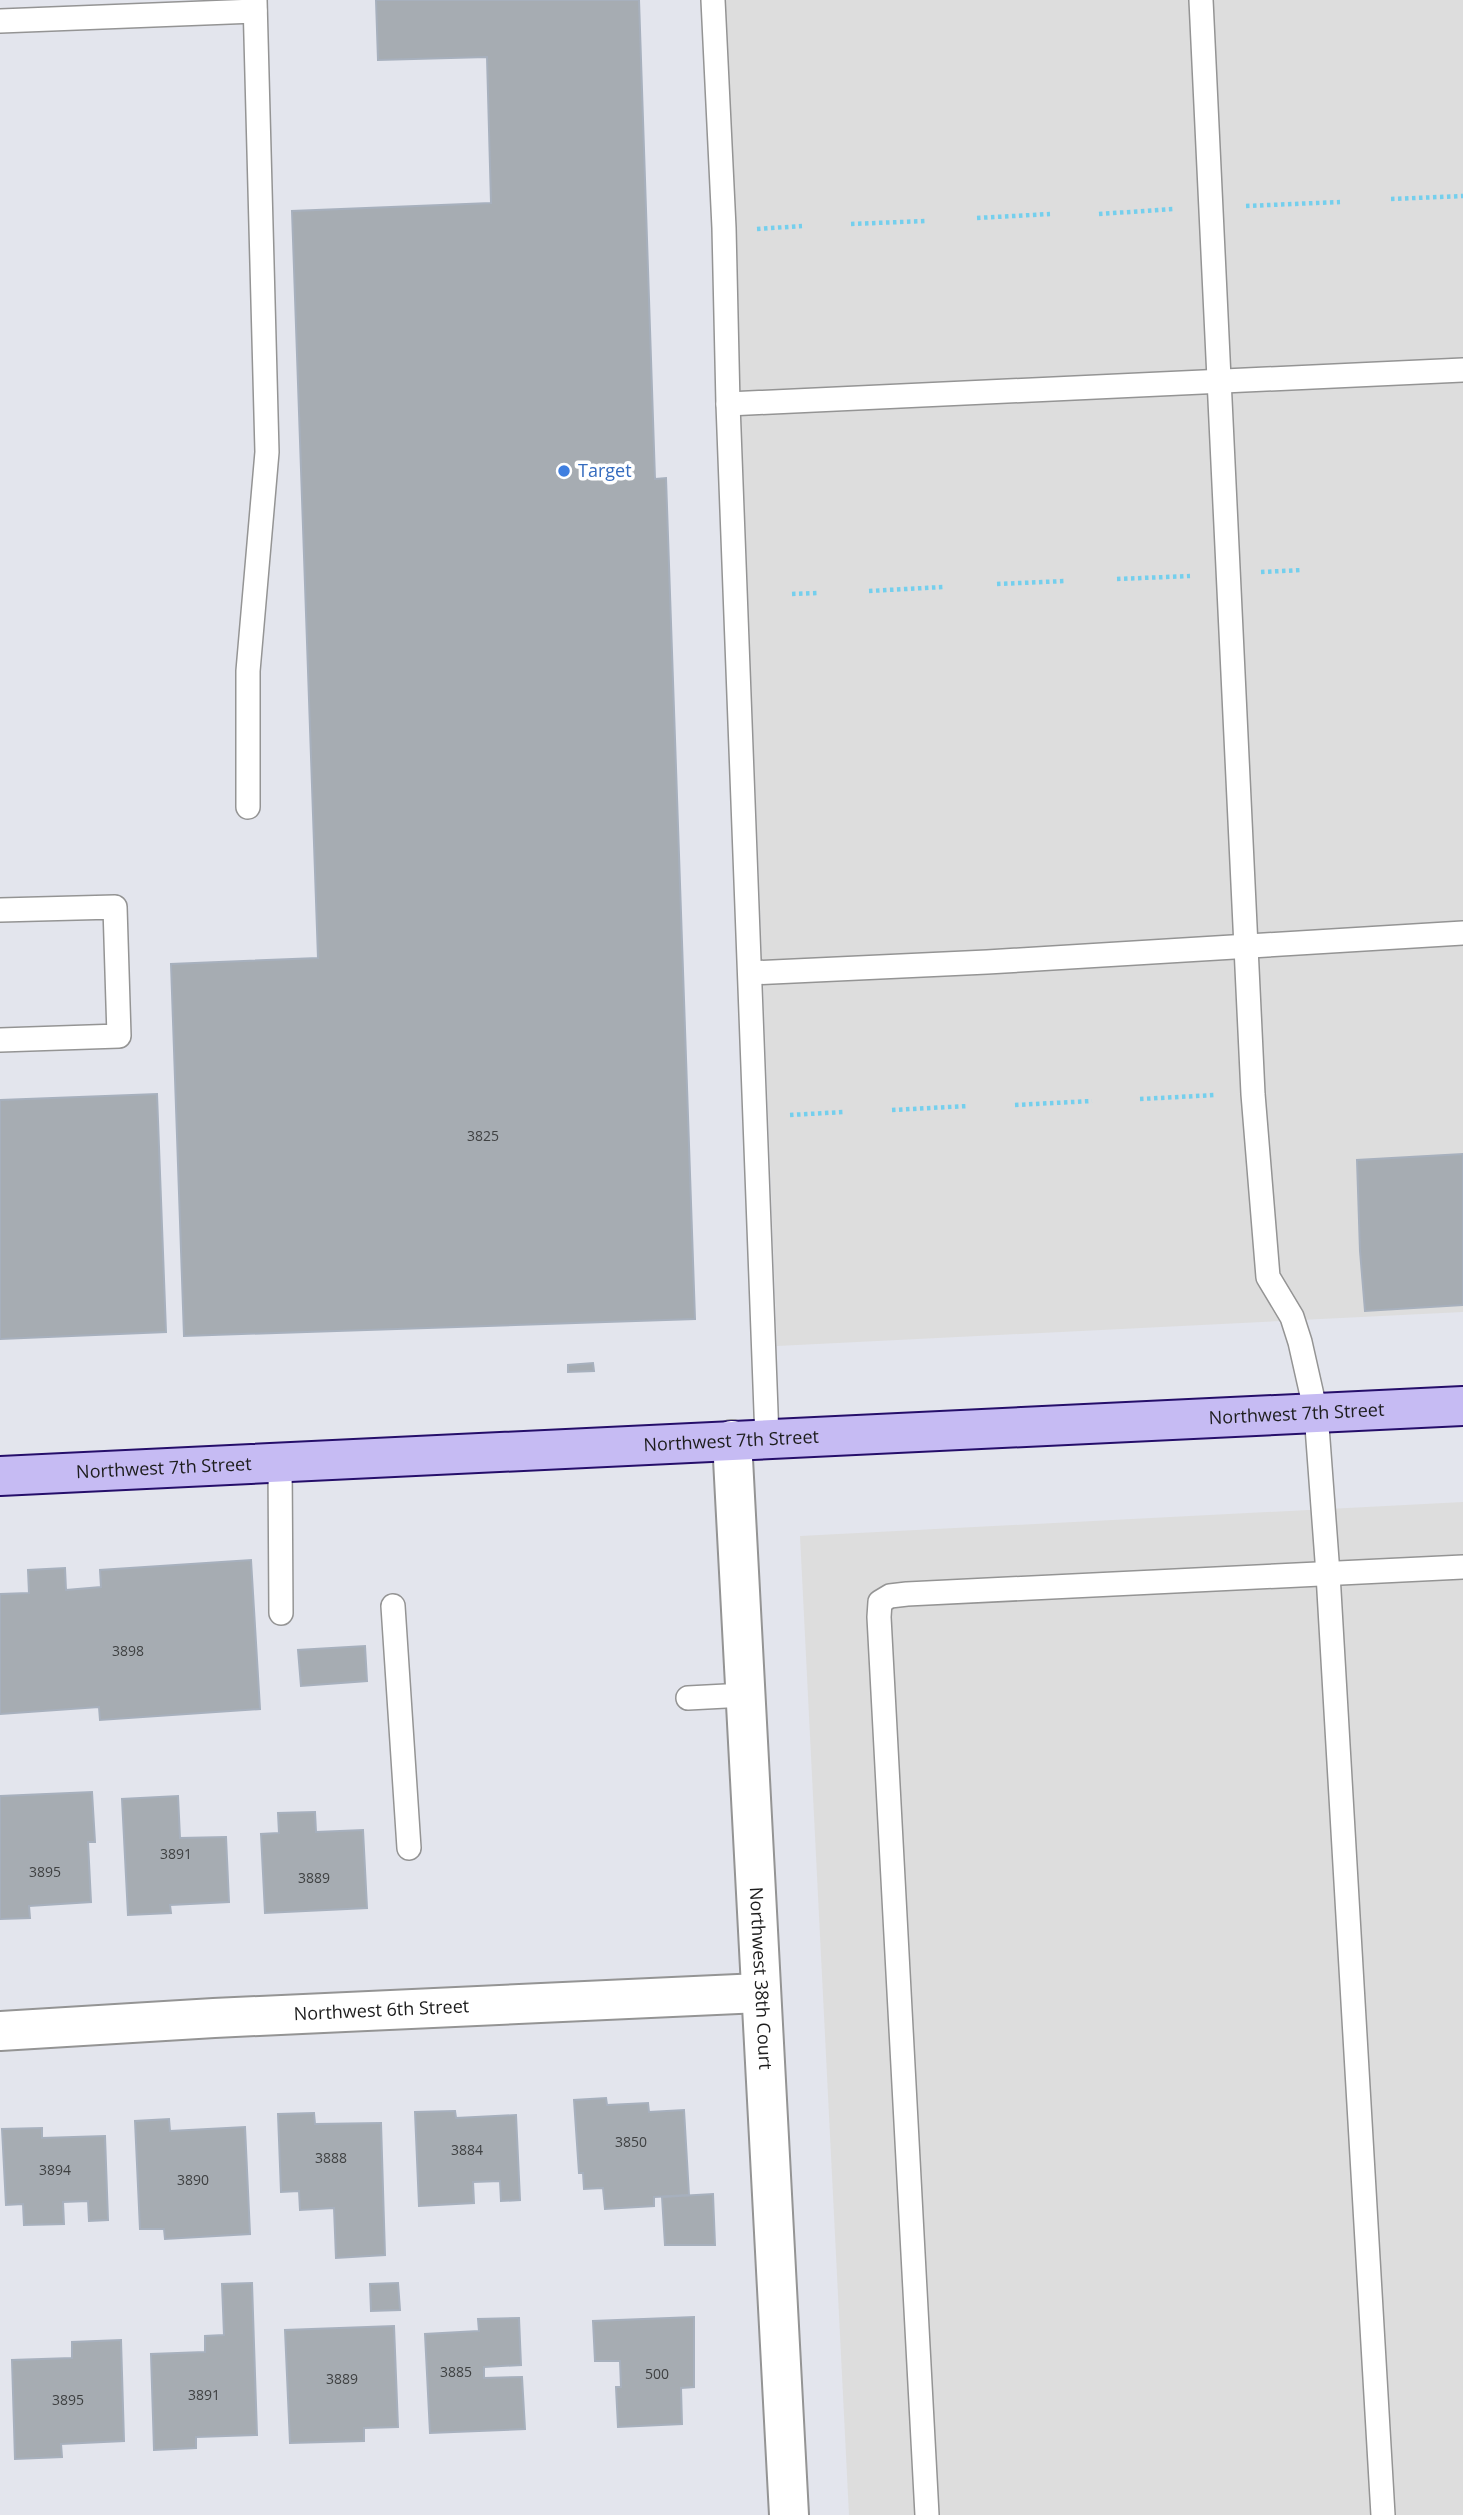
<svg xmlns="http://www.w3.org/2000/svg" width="1463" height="2515" font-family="'Open Sans',sans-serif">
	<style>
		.parking { fill: #ddd }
		.building { fill: #a6acb2; stroke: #a7b0bd; stroke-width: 2 }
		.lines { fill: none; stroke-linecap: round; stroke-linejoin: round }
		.service-casing { stroke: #949494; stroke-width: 26 }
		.minor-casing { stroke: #949494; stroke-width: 42 }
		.secondary-casing { stroke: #250e6a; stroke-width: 42 }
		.path { stroke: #74cfed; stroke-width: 4.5; stroke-dasharray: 3.5 3.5; stroke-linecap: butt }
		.service { stroke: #fff; stroke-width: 23 }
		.minor { stroke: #fff; stroke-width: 38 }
		.secondary { stroke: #c6bbf3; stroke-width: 38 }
		.shop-dot { fill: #3f7fe0; stroke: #fff; stroke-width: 2.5 }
		.labels { text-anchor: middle; stroke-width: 7; stroke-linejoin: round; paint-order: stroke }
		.number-label { font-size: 14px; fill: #3f4142 }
		.shop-label { font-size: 18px; fill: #366cbe; stroke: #fff; text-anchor: start }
		.street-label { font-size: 18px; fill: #1d1d1d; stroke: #fff }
	</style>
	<rect width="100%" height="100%" fill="#e3e5ed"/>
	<g class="parking">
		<polygon points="725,0 1463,0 1463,1312 777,1346"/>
		<polygon points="1463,1502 1463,2515 849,2515 800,1536"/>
	</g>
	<g class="building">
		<polygon points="376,0 639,0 655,479 666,478 695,1319 184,1336 171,964 318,958 292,211 491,203 487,57 378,60"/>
		<polygon points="157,1094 166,1332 0,1339 0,1100"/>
		<polygon points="1463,1154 1463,1305 1365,1311 1360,1251 1357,1160"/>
		<polygon points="593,1363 594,1371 568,1372 568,1365"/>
		<polygon points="251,1560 260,1709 100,1720 99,1707 0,1714 0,1594 29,1593 28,1570 65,1568 66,1590 101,1587 100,1570"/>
		<polygon points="365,1646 367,1681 301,1686 298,1650"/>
		<polygon points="92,1792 95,1842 88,1842 91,1902 29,1906 30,1918 0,1919 0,1796"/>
		<polygon points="178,1796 180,1838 226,1837 229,1902 170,1905 171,1913 128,1915 122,1799"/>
		<polygon points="315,1812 316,1832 363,1830 367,1908 265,1913 261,1834 279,1833 278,1813"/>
		<polygon points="606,2098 607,2105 648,2103 649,2112 684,2110 689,2195 654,2197 654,2206 605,2209 603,2188 584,2189 583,2173 579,2173 574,2100"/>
		<polygon points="455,2111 456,2118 516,2115 520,2200 501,2201 500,2181 473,2182 474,2203 419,2206 415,2112"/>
		<polygon points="314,2113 315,2124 381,2123 385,2255 336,2258 334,2208 300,2210 299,2191 281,2192 278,2114"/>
		<polygon points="169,2119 170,2131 245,2127 250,2234 165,2239 164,2229 140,2229 135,2121"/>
		<polygon points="42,2128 42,2138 105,2136 108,2220 89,2221 88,2201 63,2202 64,2224 24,2225 23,2204 6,2205 2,2129"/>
		<polygon points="713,2194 715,2245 665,2245 662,2197"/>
		<polygon points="252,2283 257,2435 196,2437 196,2448 154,2450 151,2354 205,2352 205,2336 224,2335 222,2284"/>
		<polygon points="398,2283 400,2310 371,2311 370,2284"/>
		<polygon points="694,2317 694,2387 681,2388 682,2424 618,2427 616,2387 621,2387 620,2361 595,2361 593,2321"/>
		<polygon points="519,2318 521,2365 484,2367 484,2378 522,2377 525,2429 430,2433 425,2334 479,2331 478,2319"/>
		<polygon points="394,2326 398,2427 364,2428 364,2441 290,2443 285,2330"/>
		<polygon points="121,2340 124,2441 61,2444 62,2457 15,2459 12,2360 72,2358 72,2342"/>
	</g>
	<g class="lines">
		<g class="service-casing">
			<g id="service">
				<polyline points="713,0 724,228 728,404 767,1438"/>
				<polyline points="1201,0 1253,1094 1268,1277 1292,1317 1300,1342 1316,1413 1328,1574 1383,2515"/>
				<polyline points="0,21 255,11"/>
				<polyline points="728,404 1463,370"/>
				<polyline points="248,807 248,671 267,452 255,0"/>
				<polyline points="0,910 115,907 119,1036 0,1040"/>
				<polyline points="750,973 987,962 1463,933"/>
				<polyline points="280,1462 281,1613"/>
				<polyline points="393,1606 409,1848"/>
				<polyline points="688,1698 745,1695"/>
				<polyline points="927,2515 879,1617 880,1602 890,1596 907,1594 1463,1567"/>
			</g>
		</g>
		<g class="minor-casing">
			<g id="minor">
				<path id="s1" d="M 732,1440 L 789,2515"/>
				<path id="s2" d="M 0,2031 L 214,2018 L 760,1993"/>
			</g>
		</g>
		<g class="secondary-casing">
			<g id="secondary">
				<path id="s3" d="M 0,1476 L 1463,1406"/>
			</g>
		</g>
		<g class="path">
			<polyline points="1391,199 1463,196"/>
			<polyline points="1246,206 1340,202"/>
			<polyline points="1099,214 1174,209"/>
			<polyline points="977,218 1050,214"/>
			<polyline points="851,224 925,221"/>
			<polyline points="757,229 802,226"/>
			<polyline points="1261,572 1302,570"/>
			<polyline points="1117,579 1190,576"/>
			<polyline points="997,584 1066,581"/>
			<polyline points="869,591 943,587"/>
			<polyline points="792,594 818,593"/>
			<polyline points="1140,1099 1215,1095"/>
			<polyline points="1015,1105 1092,1101"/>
			<polyline points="892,1110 968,1106"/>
			<polyline points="790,1115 844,1112"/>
		</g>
		<use href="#service" class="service"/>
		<use href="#minor" class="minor"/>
		<use href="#secondary" class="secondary"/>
	</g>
	<circle class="shop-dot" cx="564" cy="471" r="7"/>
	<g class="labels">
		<g class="number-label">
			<text x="483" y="1141">3825</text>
			<text x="128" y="1656">3898</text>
			<text x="176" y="1859">3891</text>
			<text x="45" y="1877">3895</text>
			<text x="314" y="1883">3889</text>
			<text x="631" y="2147">3850</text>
			<text x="467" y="2155">3884</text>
			<text x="331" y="2163">3888</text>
			<text x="55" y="2175">3894</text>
			<text x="193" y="2185">3890</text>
			<text x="456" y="2377">3885</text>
			<text x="657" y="2379">500</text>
			<text x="342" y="2384">3889</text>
			<text x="204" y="2400">3891</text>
			<text x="68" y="2405">3895</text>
		</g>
		<g class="shop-label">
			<text x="578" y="477">Target</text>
		</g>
		<g class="street-label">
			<text dy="6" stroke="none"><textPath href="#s3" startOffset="1298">Northwest 7th Street</textPath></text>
			<text dy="6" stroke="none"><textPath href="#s3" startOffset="732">Northwest 7th Street</textPath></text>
			<text dy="6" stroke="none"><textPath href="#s3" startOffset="164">Northwest 7th Street</textPath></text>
			<text dy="6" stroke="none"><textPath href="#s1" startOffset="539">Northwest 38th Court</textPath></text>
			<text dy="6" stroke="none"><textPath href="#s2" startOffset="382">Northwest 6th Street</textPath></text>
		</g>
	</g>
</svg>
